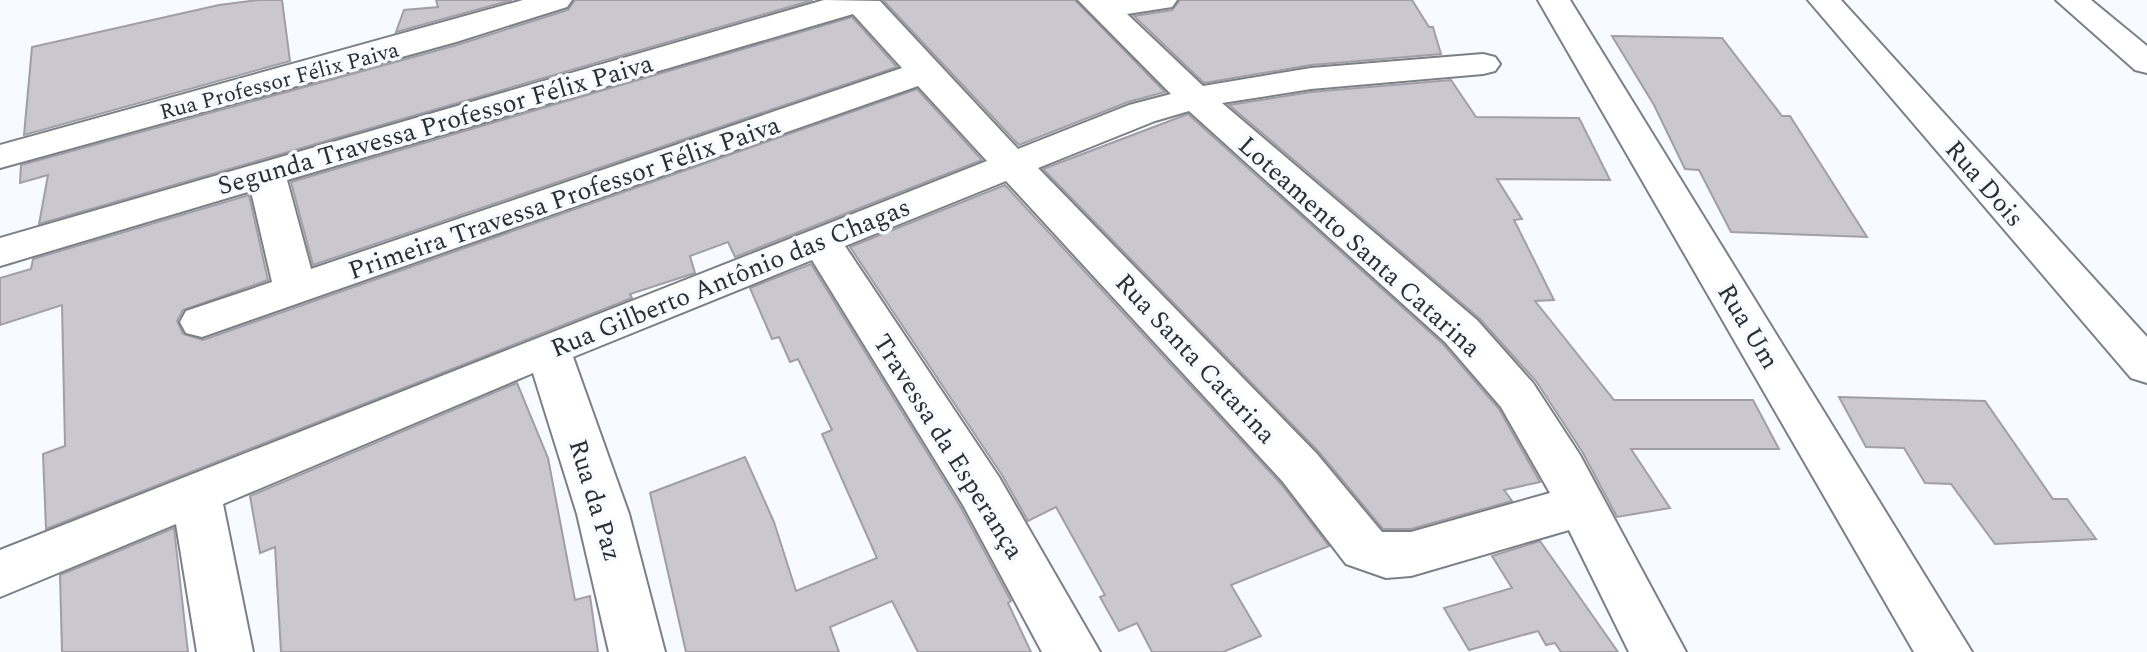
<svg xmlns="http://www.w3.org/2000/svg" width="2147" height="652" font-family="Spectral,serif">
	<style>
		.building { fill: #cac7cf; stroke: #a19ea6; stroke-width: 2 }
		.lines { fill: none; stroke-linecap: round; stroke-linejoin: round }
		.minor-casing { stroke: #7b8086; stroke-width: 4 }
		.minor { fill: #fff; fill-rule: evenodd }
		.labels { text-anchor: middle; stroke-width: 7; stroke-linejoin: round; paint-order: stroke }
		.far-street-label { font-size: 22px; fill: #2c2e31; stroke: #f7fbff }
		.street-label { font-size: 26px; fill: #2c2e31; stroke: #f7fbff }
	</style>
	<rect width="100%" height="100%" fill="#f7fbff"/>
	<g class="building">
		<polygon points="258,0 282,0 290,61 24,135 32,47 219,5"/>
		<polygon points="436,0 512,0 396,32 404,10 438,7"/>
		<polygon points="575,0 813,0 39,224 48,175 20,183 21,165 457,45 568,10"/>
		<polygon points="883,0 1075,0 1165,92 1128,102 1019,145"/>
		<polygon points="1180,0 1412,0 1429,27 1433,27 1441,54 1311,65 1204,83 1134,16 1172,10"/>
		<polygon points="852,17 897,67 313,265 291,182"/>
		<polygon points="1612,36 1722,38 1782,116 1790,116 1867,237 1731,232 1699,170 1685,169 1654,105"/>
		<polygon points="1451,80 1476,117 1579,118 1610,180 1497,179 1522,219 1514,220 1554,300 1535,301 1614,400 1753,400 1779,449 1631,449 1670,508 1617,517 1583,453 1536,381 1479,318 1229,105 1311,92"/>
		<polygon points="917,89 982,160 735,257 728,242 690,256 695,273 630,294 632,298 46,529 43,454 65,446 62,305 0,325 0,278 31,269 33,259 249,195 268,280 183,310 177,321 183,334 203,340"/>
		<polygon points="1188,114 1443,344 1499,409 1540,482 1504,490 1512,501 1411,529 1383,529 1319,452 1043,169"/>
		<polygon points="1005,185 1281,484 1329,546 1231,585 1261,636 1223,652 1152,652 1137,623 1119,631 1100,597 1105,595 1056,507 1028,521 1002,475 850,247"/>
		<polygon points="811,264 960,506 1011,601 1008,603 1031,652 918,652 892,601 830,627 839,652 686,652 650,493 745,457 774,522 796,591 877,558 822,434 832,430 798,359 790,362 779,337 772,339 750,288"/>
		<polygon points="517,383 548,458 575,600 590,596 598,652 281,652 275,547 260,553 250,496"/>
		<polygon points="1839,397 1985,401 2053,499 2067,499 2096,539 1995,544 1951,484 1925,483 1904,448 1866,447"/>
		<polygon points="174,528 188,652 62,652 60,575"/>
		<polygon points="1540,541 1583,602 1618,652 1561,652 1555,643 1546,645 1538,631 1469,650 1444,608 1512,588 1492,556"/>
	</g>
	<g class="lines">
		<g class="minor-casing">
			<g id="minor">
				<polygon points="523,0 572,0 567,7 456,42 0,168 0,145"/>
				<path d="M 824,0 L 880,1 L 1018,149 L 1129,105 L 1171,94 L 1078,0 L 1177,0 L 1172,7 L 1127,14 L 1203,86 L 1311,68 L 1483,54 L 1495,57 L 1500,64 L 1495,71 L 1483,74 L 1311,89 L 1222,103 L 1477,320 L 1533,383 L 1580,455 L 1686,652 L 1629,652 L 1569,530 L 1411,576 L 1386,578 L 1346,564 L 1283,482 L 1006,181 L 845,246 L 999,477 L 1100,652 L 1042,652 L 963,505 L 812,260 L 573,357 L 629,514 L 665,652 L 609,652 L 577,514 L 533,373 L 223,504 L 253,652 L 197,652 L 176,524 L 0,597 L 0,550 L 987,161 L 918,86 L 202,337 L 186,333 L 180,322 L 186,311 L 272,282 L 251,191 L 0,266 L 0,238 ZM 853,14 L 902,68 L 311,269 L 287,180 ZM 1189,111 L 1445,342 L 1501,407 L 1550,493 L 1411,532 L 1382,532 L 1317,454 L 1038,168 L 1155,121 Z"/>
				<polygon points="1538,0 1570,0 1972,652 1914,652"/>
				<polygon points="1808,0 1841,0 2147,337 2147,383 2131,378"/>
				<polygon points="2056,0 2091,0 2147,46 2147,73 2135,70"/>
			</g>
		</g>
		<use href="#minor" class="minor"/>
	</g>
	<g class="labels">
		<g class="far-street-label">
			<text transform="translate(279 80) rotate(-15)" y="8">Rua Professor Félix Paiva</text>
		</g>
		<g class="street-label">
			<text transform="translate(435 124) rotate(-16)" y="9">Segunda Travessa Professor Félix Paiva</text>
			<text transform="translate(1985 183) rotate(49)" y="9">Rua Dois</text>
			<text transform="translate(564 197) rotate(-19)" y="9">Primeira Travessa Professor Félix Paiva</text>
			<text transform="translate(1360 246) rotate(42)" y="9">Loteamento Santa Catarina</text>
			<text transform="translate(730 277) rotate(-22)" y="9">Rua Gilberto Antônio das Chagas</text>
			<text transform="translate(1749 326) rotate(59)" y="9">Rua Um</text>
			<text transform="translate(1196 358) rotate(47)" y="9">Rua Santa Catarina</text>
			<text transform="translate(949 446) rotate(58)" y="9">Travessa da Esperança</text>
			<text transform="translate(596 500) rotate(73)" y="9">Rua da Paz</text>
		</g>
	</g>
</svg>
